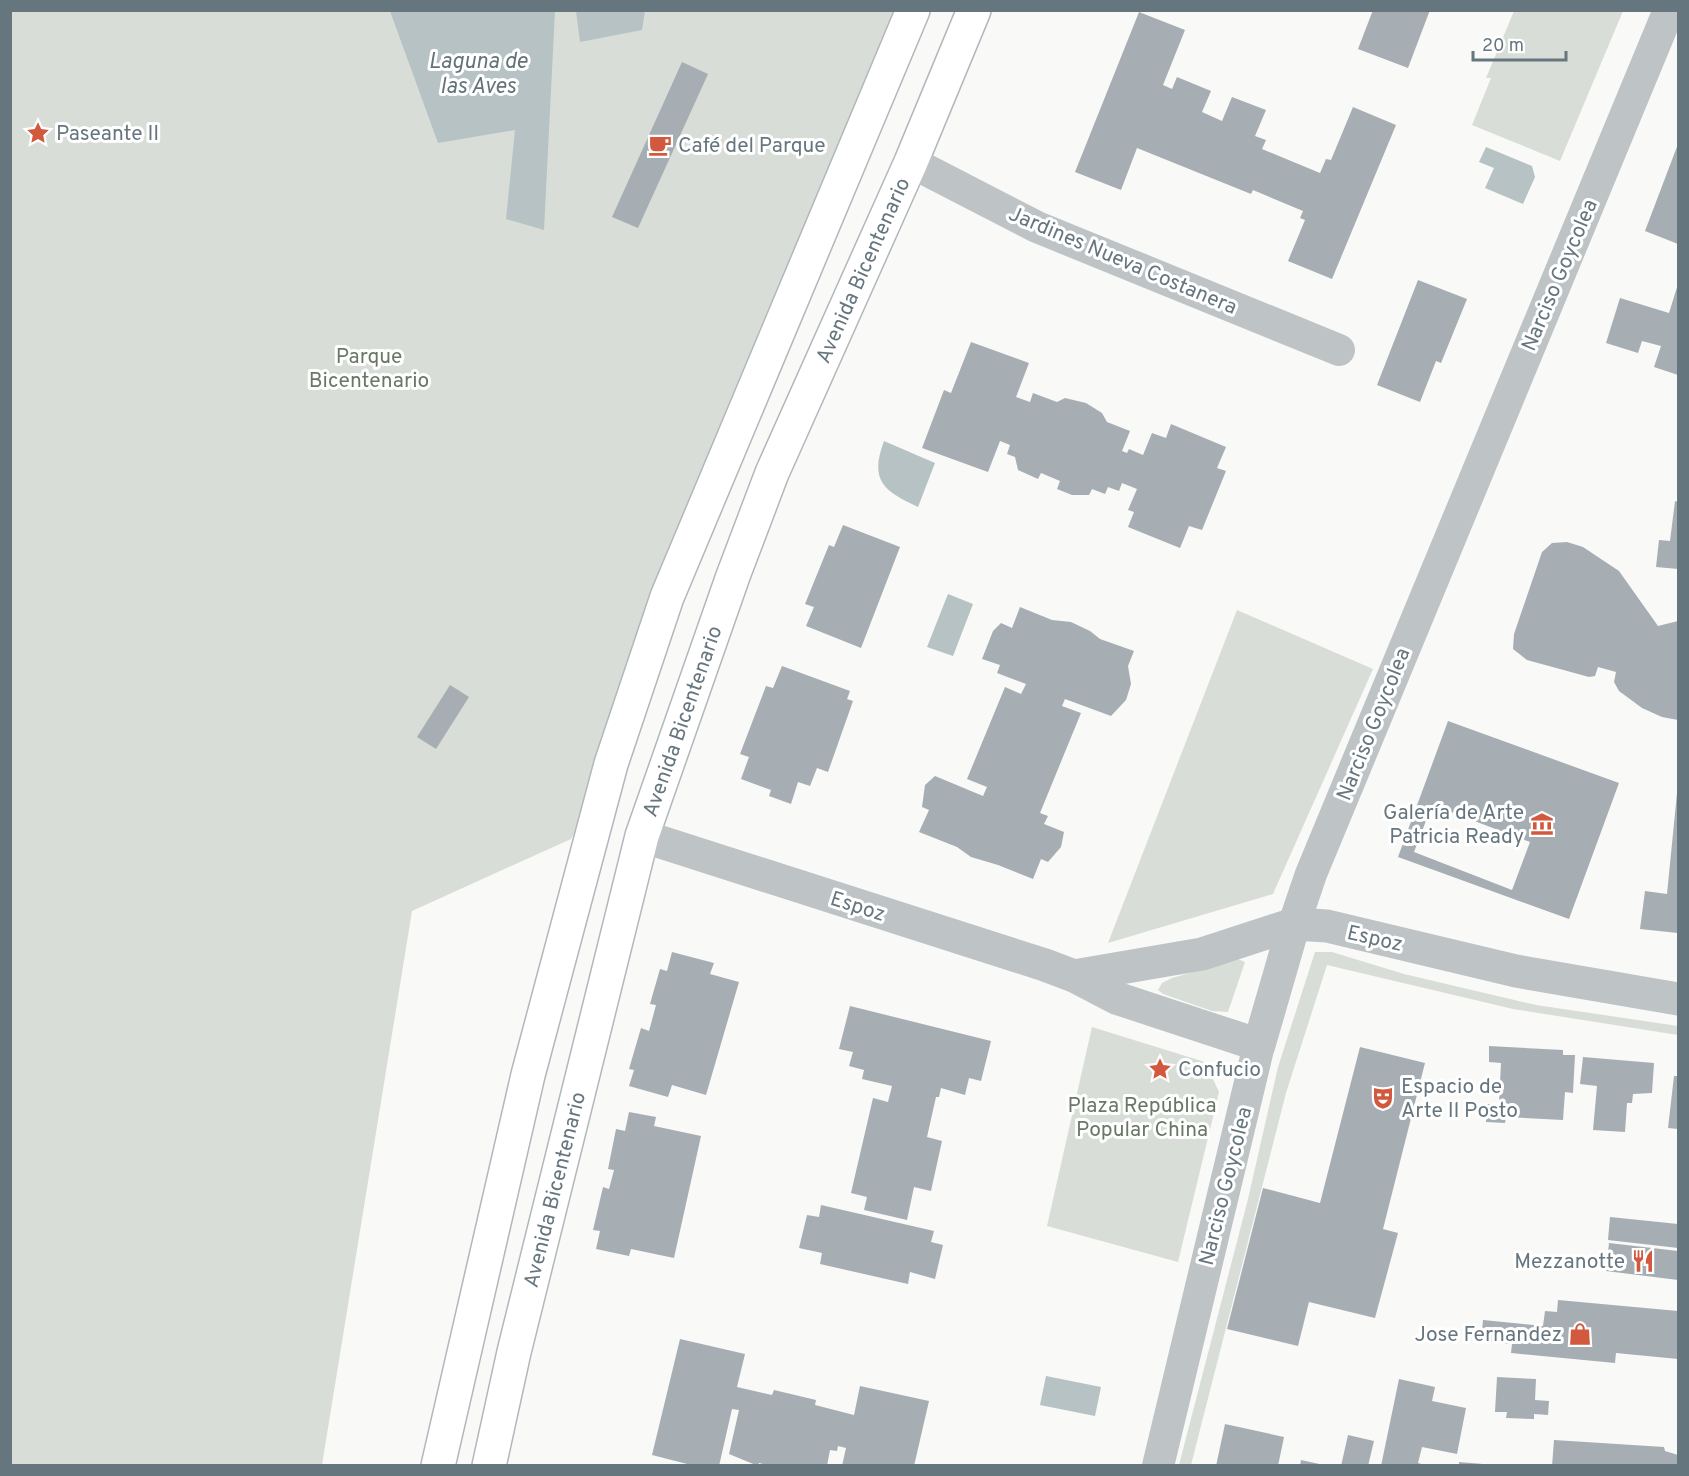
<svg xmlns="http://www.w3.org/2000/svg" width="1689" height="1476" font-family="Overpass,sans-serif">
	<style>
		.green { fill: #d9ddd7 }
		.water { fill: #b7c2c5 }
		.building { fill: #a6aeb3; fill-rule: evenodd }
		.lines { fill: none; stroke-linecap: round; stroke-linejoin: round }
		.secondary-casing { stroke: #b1b7bb; stroke-width: 36 }
		.minor { stroke: #bec3c6; stroke-width: 32 }
		.tertiary { stroke: #bec3c6; stroke-width: 33 }
		.secondary { stroke: #fff; stroke-width: 33 }
		.labels { text-anchor: middle; stroke-width: 6; stroke-linejoin: round; paint-order: stroke }
		.poi-label { font-size: 21px; fill: #66767f; stroke: #fff; text-anchor: start }
		.street-label { font-size: 21px; fill: #66767f; stroke: #fff }
		.park-label { font-size: 21px; fill: #697865; stroke: #fff }
		.water-label { font-size: 22px; font-style: italic; fill: #627478; stroke: #fff }
	</style>
	<rect width="100%" height="100%" fill="#f9f9f7"/>
	<g class="green">
		<polygon points="11,11 902,11 580,823 571,839 412,911 322,1465 11,1465"/>
		<polygon points="1514,11 1623,11 1560,161 1472,125 1491,78 1486,78"/>
		<polygon points="1237,610 1373,669 1273,894 1108,943"/>
		<polygon points="1315,952 1332,952 1404,974 1536,1005 1678,1026 1678,1035 1513,1009 1327,965 1286,1093 1191,1465 1179,1465 1248,1199 1278,1067"/>
		<polygon points="1238,959 1245,962 1228,1012 1212,1011 1163,994 1158,990 1162,983 1172,978"/>
		<polygon points="1092,1027 1205,1062 1219,1092 1178,1262 1047,1226"/>
	</g>
	<g class="water">
		<polygon points="390,11 555,11 544,230 506,219 515,130 438,143"/>
		<polygon points="576,11 645,11 642,30 580,42"/>
		<polygon points="1486,147 1532,166 1535,177 1523,204 1485,188 1494,168 1479,162"/>
		<path d="M 884,441 L 935,463 L 918,507 C 884,491 869,481 884,441 Z"/>
		<polygon points="948,594 973,604 953,656 927,647"/>
		<polygon points="1046,1376 1101,1387 1095,1416 1040,1405"/>
	</g>
	<g class="building">
		<polygon points="1373,10 1430,10 1408,68 1358,49"/>
		<polygon points="1139,12 1185,30 1163,85 1172,89 1177,77 1211,91 1202,112 1222,121 1232,97 1266,110 1255,136 1266,140 1262,149 1320,173 1326,159 1331,160 1353,107 1396,125 1332,279 1288,261 1305,220 1300,218 1303,211 1253,190 1251,194 1137,148 1121,190 1075,172"/>
		<polygon points="682,62 708,74 638,228 612,217"/>
		<polygon points="1678,144 1678,244 1645,231"/>
		<polygon points="1418,280 1467,299 1441,363 1436,361 1420,402 1377,385"/>
		<polygon points="1678,284 1678,375 1654,367 1661,346 1642,341 1638,353 1606,343 1620,298 1669,313"/>
		<polygon points="971,342 1029,363 1016,397 1030,402 1033,393 1057,402 1065,398 1086,403 1102,413 1107,422 1130,431 1122,451 1127,453 1129,449 1143,455 1152,433 1166,438 1171,424 1226,447 1217,468 1226,471 1202,530 1189,526 1180,548 1128,527 1134,512 1128,510 1137,489 1122,483 1119,491 1108,487 1105,494 1092,489 1089,495 1072,495 1057,489 1060,481 1041,473 1038,479 1018,470 1015,457 1007,454 1010,445 1000,441 988,472 922,448 944,390 951,393"/>
		<polygon points="1675,501 1678,502 1678,569 1656,567 1659,540 1670,541"/>
		<polygon points="843,525 900,547 861,648 806,626 814,607 805,604 829,545 834,547"/>
		<polygon points="1567,542 1583,547 1619,571 1658,626 1678,621 1678,720 1662,717 1642,708 1619,691 1614,682 1616,672 1598,667 1595,676 1589,677 1527,660 1513,649 1514,634 1542,552 1552,543"/>
		<polygon points="1020,607 1052,620 1071,622 1090,631 1100,639 1134,651 1128,666 1131,684 1126,700 1111,716 1065,699 1062,706 1081,713 1040,813 1048,816 1044,824 1064,832 1061,847 1048,862 1041,859 1033,879 998,865 971,857 957,847 919,832 929,810 922,807 925,785 935,776 983,796 987,787 967,779 1005,687 1021,694 1026,684 997,673 1000,665 982,659 993,631 1001,623 1012,628"/>
		<polygon points="782,666 850,691 847,699 853,701 828,772 817,768 810,786 798,782 791,804 769,796 771,790 741,779 749,757 740,754 766,686 773,688"/>
		<polygon points="450,685 469,697 436,749 417,737"/>
		<path d="M 1448,721 L 1619,783 L 1569,919 L 1398,857 ZM 1432,805 L 1530,842 L 1512,890 L 1414,852 Z"/>
		<polygon points="1677,793 1678,933 1640,929 1645,891 1667,894"/>
		<polygon points="672,952 714,963 710,974 739,982 706,1095 672,1085 668,1097 629,1086 634,1070 629,1069 641,1028 649,1031 656,1005 650,1004 660,969 667,971"/>
		<polygon points="850,1006 991,1041 981,1081 969,1078 965,1095 941,1088 939,1097 936,1097 927,1137 942,1141 931,1191 914,1187 907,1220 864,1210 867,1197 851,1193 873,1098 888,1102 892,1086 862,1079 864,1070 849,1066 853,1052 839,1049"/>
		<polygon points="1489,1046 1563,1050 1563,1055 1575,1055 1573,1093 1565,1092 1563,1120 1506,1117 1505,1123 1486,1122 1486,1104 1499,1104 1501,1063 1489,1062"/>
		<polygon points="1360,1047 1425,1063 1383,1229 1398,1233 1375,1318 1309,1302 1298,1346 1227,1329 1263,1188 1320,1203"/>
		<polygon points="1583,1057 1654,1063 1652,1093 1633,1094 1632,1103 1627,1103 1625,1132 1593,1130 1597,1086 1580,1084"/>
		<polygon points="1674,1076 1678,1076 1678,1129 1668,1128"/>
		<polygon points="629,1112 656,1117 654,1126 701,1136 674,1258 631,1249 629,1256 596,1249 600,1231 593,1230 603,1187 609,1189 614,1170 608,1169 616,1129 625,1131"/>
		<polygon points="821,1205 934,1231 931,1242 943,1245 935,1279 910,1272 908,1284 820,1264 822,1253 799,1248 807,1215 819,1217"/>
		<polygon points="1610,1217 1678,1224 1678,1248 1608,1240"/>
		<polygon points="1609,1243 1678,1251 1678,1280 1606,1271"/>
		<polygon points="1558,1300 1678,1311 1678,1359 1616,1353 1615,1363 1511,1353 1512,1344 1481,1341 1483,1320 1543,1326 1545,1311 1557,1312"/>
		<polygon points="680,1339 745,1354 737,1387 772,1395 774,1390 816,1400 815,1405 854,1415 860,1386 929,1401 914,1466 842,1466 846,1448 838,1446 837,1451 830,1450 827,1466 772,1466 759,1463 758,1466 729,1454 739,1410 732,1409 719,1466 695,1466 652,1455"/>
		<polygon points="1497,1377 1536,1379 1535,1400 1549,1401 1548,1415 1534,1414 1534,1419 1506,1418 1507,1412 1495,1412"/>
		<polygon points="1399,1379 1435,1387 1432,1401 1466,1408 1457,1454 1422,1447 1418,1463 1428,1466 1381,1466"/>
		<polygon points="1225,1424 1284,1437 1278,1466 1216,1466"/>
		<polygon points="1348,1435 1374,1441 1368,1466 1341,1466"/>
		<polygon points="1554,1440 1664,1447 1665,1451 1678,1455 1678,1466 1552,1466"/>
		<polygon points="1301,1460 1324,1465 1324,1466 1300,1466"/>
		<polygon points="1459,1462 1483,1464 1483,1466 1459,1466"/>
	</g>
	<g class="lines">
		<g class="secondary-casing">
			<g id="secondary">
				<polyline points="438,1466 528,1075 611,764 667,597 913,10"/>
				<path id="s1" d="M 489,1466 L 514,1352 L 642,836 L 733,576 L 772,473 L 911,162 L 974,10"/>
			</g>
		</g>
		<g class="minor">
			<polyline points="911,162 1037,227 1339,350"/>
			<polyline points="1294,924 1311,874 1669,10"/>
			<polyline points="1158,1466 1259,1045"/>
		</g>
		<g class="tertiary">
			<polyline points="642,836 1045,965 1074,976 1116,998 1259,1045 1294,924"/>
			<polyline points="1074,976 1202,954 1294,924 1327,926 1516,971 1678,999"/>
		</g>
		<use href="#secondary" class="secondary"/>
	</g>
	<defs>
		<g id="sight-bare" transform="scale(1.8)"><path d="M0-6L1.8-2.2L6-1.7L2.9 1.2L3.7 5.4L0 3.3L-3.7 5.4L-2.9 1.2L-6-1.7L-1.8-2.2Z" fill="#d2593e" stroke="#fff" stroke-width="2.5" paint-order="stroke"/></g>
		<g id="cafe-bare" transform="scale(1.8)"><path d="M-5.5-4.5H6V0H3Q3 3.5 0 3.5H-2.5Q-5.5 3.5-5.5 0ZM3-3.2v2h1.7v-2ZM-6 4.5H4V6H-6Z" fill="#d2593e" stroke="#fff" stroke-width="2.5" paint-order="stroke"/></g>
		<g id="museum-bare" transform="scale(1.8)"><path d="M0-6L6-3V-2H-6V-3ZM-5-1h2V3h-2ZM-1-1h2V3h-2ZM3-1h2V3H3ZM-6 4H6V6H-6Z" fill="#d2593e" stroke="#fff" stroke-width="2.5" paint-order="stroke"/></g>
		<g id="theatre-bare" transform="scale(1.8)"><path d="M-5-5.5Q0-4 5-5.5V0Q5 5 0 6Q-5 5-5 0ZM-3.3-2.5H-1v1.5H-3.3ZM1-2.5H3.3v1.5H1ZM-2.8 1Q0 5.5 2.8 1Z" fill="#d2593e" stroke="#fff" stroke-width="2.5" paint-order="stroke"/></g>
		<g id="restaurant-bare" transform="scale(1.8)"><path d="M-5-6h1v4h1v-4h1v4h1v-4h1v5L-1.5 .5V6h-2V.5L-5-1ZM5-6V6H3V1.5H1.5Q1.5-4 5-6Z" fill="#d2593e" stroke="#fff" stroke-width="2.5" paint-order="stroke"/></g>
		<g id="shop-bare" transform="scale(1.8)"><path d="M-5-2.5h2.3a2.7 3.5 0 0 1 5.4 0H5L5.5 6h-11ZM-1.5-2.5h3a1.5 2.3 0 0 0-3 0Z" fill="#d2593e" stroke="#fff" stroke-width="2.5" paint-order="stroke"/></g>
	</defs>
	<g fill-rule="evenodd">
		<use href="#sight-bare" x="38" y="133"/>
		<use href="#cafe-bare" x="660" y="145"/>
		<use href="#museum-bare" x="1542" y="824"/>
		<use href="#sight-bare" x="1160" y="1069"/>
		<use href="#theatre-bare" x="1383" y="1098"/>
		<use href="#restaurant-bare" x="1643" y="1261"/>
		<use href="#shop-bare" x="1580" y="1334"/>
	</g>
	<g class="labels">
		<g class="poi-label">
			<text x="56" y="140">Paseante II</text>
			<text x="678" y="152">Café del Parque</text>
			<text x="1524" y="819" text-anchor="end">Galería de Arte<tspan x="1524" dy="24">Patricia Ready</tspan></text>
			<text x="1178" y="1076">Confucio</text>
			<text x="1401" y="1093">Espacio de<tspan x="1401" dy="24">Arte Il Posto</tspan></text>
			<text x="1625" y="1268" text-anchor="end">Mezzanotte</text>
			<text x="1562" y="1341" text-anchor="end">Jose Fernandez</text>
		</g>
		<g class="street-label">
			<text transform="translate(1123 260) rotate(23)" y="7">Jardines Nueva Costanera</text>
			<text dy="7" stroke="none"><textPath href="#s1" startOffset="1256">Avenida Bicentenario</textPath></text>
			<text transform="translate(1559 275) rotate(-67)" y="7">Narciso Goycolea</text>
			<text dy="7" stroke="none"><textPath href="#s1" startOffset="770">Avenida Bicentenario</textPath></text>
			<text transform="translate(1373 724) rotate(-68)" y="7">Narciso Goycolea</text>
			<text transform="translate(858 906) rotate(18)" y="7">Espoz</text>
			<text transform="translate(1375 938) rotate(13)" y="7">Espoz</text>
			<text transform="translate(1225 1186) rotate(-76)" y="7">Narciso Goycolea</text>
			<text dy="7" stroke="none"><textPath href="#s1" startOffset="284">Avenida Bicentenario</textPath></text>
		</g>
		<g class="park-label">
			<text x="369" y="363">Parque<tspan x="369" dy="24">Bicentenario</tspan></text>
			<text x="1142" y="1112">Plaza República<tspan x="1142" dy="24">Popular China</tspan></text>
		</g>
		<g class="water-label">
			<text x="478" y="68">Laguna de<tspan x="478" dy="25">las Aves</tspan></text>
		</g>
	</g>
	<rect width="1689" height="1476" fill="none" stroke="#66767f" stroke-width="24"/>
	<path d="M1473 51v9h93v-9" fill="none" stroke="#66767f" stroke-width="3"/>
	<text x="1482" y="51" font-size="18" fill="#66767f" stroke="#ffffff" stroke-width="4.5" paint-order="stroke">20 m</text>
</svg>
